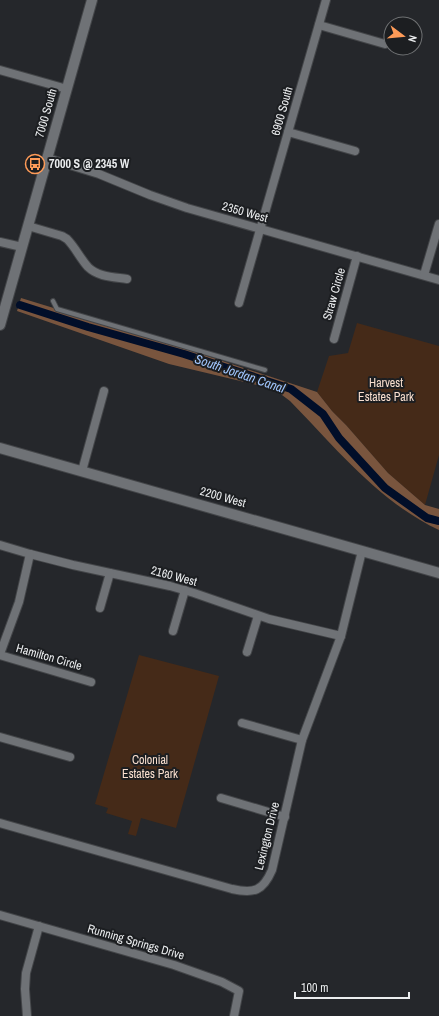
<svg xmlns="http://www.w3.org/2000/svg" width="439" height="1016" font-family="'Archivo Narrow',sans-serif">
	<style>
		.green { fill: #452a18 }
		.forest { fill: #79553e }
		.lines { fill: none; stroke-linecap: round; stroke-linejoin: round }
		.canal { stroke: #010e29; stroke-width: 8 }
		.service-casing { stroke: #434548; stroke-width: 6 }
		.minor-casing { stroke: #434548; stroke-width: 10 }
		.tertiary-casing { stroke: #434548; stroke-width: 12 }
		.secondary-casing { stroke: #434548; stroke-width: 12 }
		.service { stroke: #6f7276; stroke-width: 4 }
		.minor { stroke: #6f7276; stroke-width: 8 }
		.tertiary { stroke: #6f7276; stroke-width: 10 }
		.secondary { stroke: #6f7276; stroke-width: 10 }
		.labels { text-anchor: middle; stroke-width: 4; stroke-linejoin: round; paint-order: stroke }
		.street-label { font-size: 12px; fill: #ebedef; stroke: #1c1e21 }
		.poi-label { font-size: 12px; font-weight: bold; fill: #ebedef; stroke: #1c1e21; text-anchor: start }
		.park-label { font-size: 12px; fill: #f9dfcf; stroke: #1c1e21 }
		.water-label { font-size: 13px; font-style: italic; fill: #a1c6fe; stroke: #1c1e21 }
	</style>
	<rect width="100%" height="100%" fill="#25272b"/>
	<g class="green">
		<polygon points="357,323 439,346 439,455 425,505 388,473 346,425 332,411 317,392 329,356 348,353"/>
		<polygon points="139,655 219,676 176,828 141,818 136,836 128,834 132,821 106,813 108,808 95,804"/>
	</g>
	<path class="forest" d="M 21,298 L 171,344 L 317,392 L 332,411 L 346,425 L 388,473 L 425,505 L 439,509 L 439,530 C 379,502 335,447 290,401 L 274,389 L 169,364 L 17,311 Z"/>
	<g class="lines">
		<polyline class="canal" points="20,305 88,327 184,354 291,389 323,414 339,438 385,488 427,518 439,521"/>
		<g class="service-casing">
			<polyline id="service" points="53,301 57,309 265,370"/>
		</g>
		<g class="minor-casing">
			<g id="minor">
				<polyline points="319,25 385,44"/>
				<polyline points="0,70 67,89"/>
				<polyline points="288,132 355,151"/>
				<polyline points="47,158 99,174 150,195 187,208 439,280"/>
				<path d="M 28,226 L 62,236 L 67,239 C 75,247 80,258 88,267 C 98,277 114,277 127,279"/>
				<polyline points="0,242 22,247"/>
				<polyline points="424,275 439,224"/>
				<polyline points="239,303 326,0"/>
				<polyline points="334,339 357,256"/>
				<polyline points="82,471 104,391"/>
				<polyline points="0,545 30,554 73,565 170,586 194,593 269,619 341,636"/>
				<polyline points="100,608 110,573"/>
				<polyline points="173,631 185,590"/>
				<polyline points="247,652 258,616"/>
				<polyline points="0,654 19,602 30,554"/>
				<polyline points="0,655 91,682"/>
				<polyline points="242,723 302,740"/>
				<polyline points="0,737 70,757"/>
				<polyline points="221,798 285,817"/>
				<path d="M 0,823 L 232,889 C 254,894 263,891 272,870 L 302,740 L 341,636 L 362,551"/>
				<polyline points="0,915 174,965 222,982 239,991 234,1016"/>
				<polyline points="27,1016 25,989 26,973 39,926"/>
			</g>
		</g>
		<g class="tertiary-casing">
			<polyline id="tertiary" points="0,448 439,573"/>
		</g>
		<g class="secondary-casing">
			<polyline id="secondary" points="0,325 92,0"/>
		</g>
		<use href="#service" class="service"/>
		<use href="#minor" class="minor"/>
		<use href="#tertiary" class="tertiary"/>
		<use href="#secondary" class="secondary"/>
	</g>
	<defs>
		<g id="bus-ring" transform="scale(1)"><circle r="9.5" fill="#1c1e21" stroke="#fe9b58" stroke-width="1.5"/><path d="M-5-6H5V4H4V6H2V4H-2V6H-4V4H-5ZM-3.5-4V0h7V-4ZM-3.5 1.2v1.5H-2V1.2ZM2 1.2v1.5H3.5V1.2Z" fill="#fe9b58"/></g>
	</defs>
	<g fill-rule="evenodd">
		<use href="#bus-ring" x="35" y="164"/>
	</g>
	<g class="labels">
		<g class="street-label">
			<text transform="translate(282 111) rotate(-74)" y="4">6900 South</text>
			<text transform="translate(46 113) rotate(-74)" y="4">7000 South</text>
			<text transform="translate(245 212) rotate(16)" y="4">2350 West</text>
			<text transform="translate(334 294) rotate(-74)" y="4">Straw Circle</text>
			<text transform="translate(223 497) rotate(16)" y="4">2200 West</text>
			<text transform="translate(174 576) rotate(15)" y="4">2160 West</text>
			<text transform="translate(49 657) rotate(16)" y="4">Hamilton Circle</text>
			<text transform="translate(267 836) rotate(-76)" y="4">Lexington Drive</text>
			<text transform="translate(136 942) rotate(16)" y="4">Running Springs Drive</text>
		</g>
		<g class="poi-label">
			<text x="49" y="168">7000 S @ 2345 W</text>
		</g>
		<g class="park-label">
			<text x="386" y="387">Harvest<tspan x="386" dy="14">Estates Park</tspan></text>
			<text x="150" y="764">Colonial<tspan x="150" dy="14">Estates Park</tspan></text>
		</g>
		<g class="water-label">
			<text transform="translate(240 373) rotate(19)" y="5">South Jordan Canal</text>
		</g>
	</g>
	<g transform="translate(403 36) rotate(106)"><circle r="19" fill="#1c1e21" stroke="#6f7173"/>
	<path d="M0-3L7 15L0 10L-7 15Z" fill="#fe9b58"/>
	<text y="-6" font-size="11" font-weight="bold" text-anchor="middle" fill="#ebedef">N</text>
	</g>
	<path d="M295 992v6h114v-6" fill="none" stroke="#ebedef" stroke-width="2"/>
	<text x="301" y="992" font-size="12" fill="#ebedef" stroke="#1c1e21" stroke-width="3" paint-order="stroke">100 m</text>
</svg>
